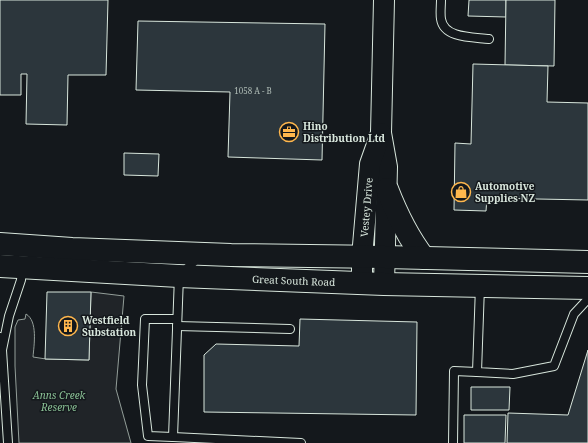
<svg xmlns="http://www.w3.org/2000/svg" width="588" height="443" font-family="'Noto Serif',serif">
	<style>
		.green { fill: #202428; stroke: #939e99 }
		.building { fill: #2c363c; stroke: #d8e6dc }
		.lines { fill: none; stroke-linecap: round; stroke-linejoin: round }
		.service-casing { stroke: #d8e6dc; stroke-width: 10 }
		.tertiary-casing { stroke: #d8e6dc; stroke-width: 22 }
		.primary-casing { stroke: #d8e6dc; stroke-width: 24 }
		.service { stroke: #14181c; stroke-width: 8 }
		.tertiary { stroke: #14181c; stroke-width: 20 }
		.primary { stroke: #14181c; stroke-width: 22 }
		.labels { text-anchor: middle; stroke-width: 3; stroke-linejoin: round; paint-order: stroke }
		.number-label { font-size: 8px; fill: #adbab4 }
		.poi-label { font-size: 10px; font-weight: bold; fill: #d8e6dc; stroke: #14181c; text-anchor: start }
		.street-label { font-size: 10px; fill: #d8e6dc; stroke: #14181c }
		.park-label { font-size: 10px; font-style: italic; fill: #8ac095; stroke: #14181c }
	</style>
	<rect width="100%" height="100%" fill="#14181c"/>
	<path class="green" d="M 91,292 L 124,296 L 116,389 L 131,443 L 19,443 L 15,366 L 15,327 L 18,320 L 25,319 L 26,314 C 38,321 34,345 33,357 L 46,359 L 89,360 Z"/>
	<g class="building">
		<polygon points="0,0 108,0 106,75 68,75 67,125 26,124 27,74 21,74 21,95 0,95"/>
		<polygon points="469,0 506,0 506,17 468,16"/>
		<polygon points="506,0 555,0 554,66 505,65"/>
		<polygon points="138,21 325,24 322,160 228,157 230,92 136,90"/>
		<polygon points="473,64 548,66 547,102 588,103 588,200 487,198 486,211 454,210 455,143 471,144"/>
		<polygon points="124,153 159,154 158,176 124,175"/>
		<polygon points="47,292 91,292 89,360 45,359"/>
		<polygon points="300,319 417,322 416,415 204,412 204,355 216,344 299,346"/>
		<polygon points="588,350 588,443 507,443 508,413 568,415"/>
		<polygon points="471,387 510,387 509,410 471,410"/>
		<polygon points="464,415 506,415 505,443 464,443"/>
	</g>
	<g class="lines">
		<g class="service-casing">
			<g id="service">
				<path d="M 441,0 C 441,6 440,13 441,19 C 444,39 474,37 489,39"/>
				<polyline points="199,257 179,276 173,437 301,443"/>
				<polyline points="480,286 477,372 513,374 554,366 574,314 588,299"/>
				<polyline points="177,326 290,329"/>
				<polyline points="0,337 2,350 9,316 21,280 22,268"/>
				<polyline points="2,350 8,443"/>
				<polyline points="173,437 148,436 142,385 145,319 177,319"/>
				<polyline points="453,443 454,371 477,372"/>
			</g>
		</g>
		<g class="tertiary-casing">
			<g id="tertiary">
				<polyline points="384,0 381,133 387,167 384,284"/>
				<path id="s1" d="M 362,283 L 362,257 L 370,164 L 381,133"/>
			</g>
		</g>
		<g class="primary-casing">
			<g id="primary">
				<path d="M 387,189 C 397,215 407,236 424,258"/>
				<polyline points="0,244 72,249 231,255 385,257 588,262"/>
				<path id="s2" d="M 0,266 L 179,276 L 384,284 L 588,288"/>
			</g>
		</g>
		<use href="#service" class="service"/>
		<use href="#tertiary" class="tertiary"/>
		<use href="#primary" class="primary"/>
	</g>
	<defs>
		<g id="office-ring" transform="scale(1)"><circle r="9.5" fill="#14181c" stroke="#ffb74d" stroke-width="1.5"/><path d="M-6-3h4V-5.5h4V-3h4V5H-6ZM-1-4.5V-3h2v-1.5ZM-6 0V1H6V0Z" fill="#ffb74d"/></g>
		<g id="shop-ring" transform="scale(1)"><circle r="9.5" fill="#14181c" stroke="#ffb74d" stroke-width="1.5"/><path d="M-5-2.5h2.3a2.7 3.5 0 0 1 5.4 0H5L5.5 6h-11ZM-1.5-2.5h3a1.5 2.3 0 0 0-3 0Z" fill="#ffb74d"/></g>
		<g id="building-ring" transform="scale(1)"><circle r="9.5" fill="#14181c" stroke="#ffb74d" stroke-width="1.5"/><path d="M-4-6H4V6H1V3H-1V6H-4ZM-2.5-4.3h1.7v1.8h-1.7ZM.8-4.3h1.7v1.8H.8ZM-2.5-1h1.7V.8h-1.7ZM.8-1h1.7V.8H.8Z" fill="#ffb74d"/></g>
	</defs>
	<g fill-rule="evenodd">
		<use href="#office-ring" x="289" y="132"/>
		<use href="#shop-ring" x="461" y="192"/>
		<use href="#building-ring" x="68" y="326"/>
	</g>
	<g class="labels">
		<g class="number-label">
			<text x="253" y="94">1058 A - B</text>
		</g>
		<g class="poi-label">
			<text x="303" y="130">Hino<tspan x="303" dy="12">Distribution Ltd</tspan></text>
			<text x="475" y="190">Automotive<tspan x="475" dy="12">Supplies NZ</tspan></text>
			<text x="82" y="324">Westfield<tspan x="82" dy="12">Substation</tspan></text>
		</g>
		<g class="street-label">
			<text dy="4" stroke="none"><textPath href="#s1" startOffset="76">Vestey Drive</textPath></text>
			<text dy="4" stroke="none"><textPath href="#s2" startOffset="294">Great South Road</textPath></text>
		</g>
		<g class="park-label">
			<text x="59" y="399">Anns Creek<tspan x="59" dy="12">Reserve</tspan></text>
		</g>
	</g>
</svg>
